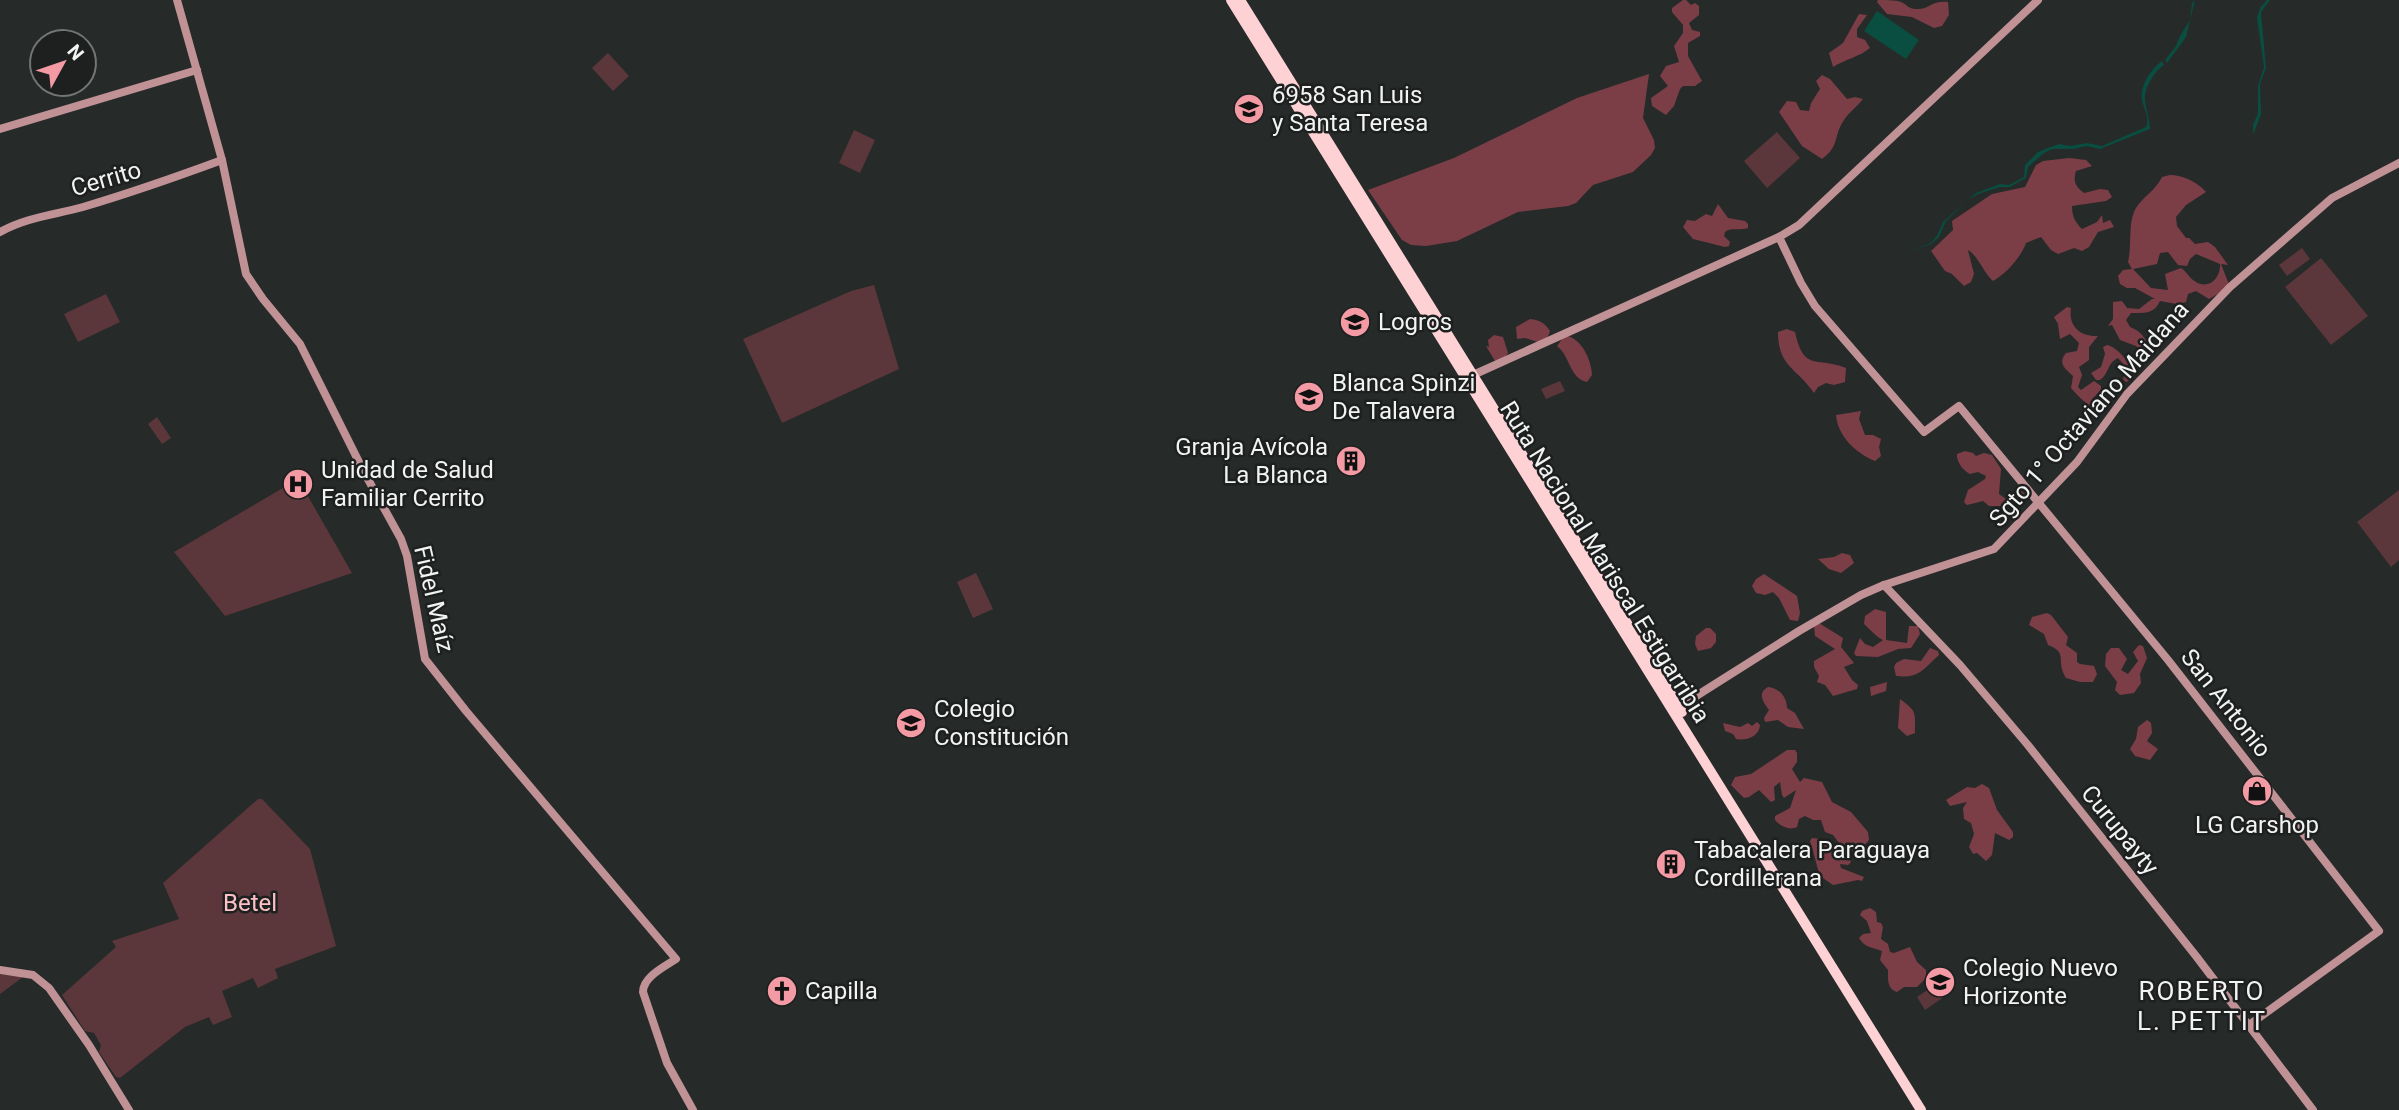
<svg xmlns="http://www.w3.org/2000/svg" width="2399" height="1110" font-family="Roboto,sans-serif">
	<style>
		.green { fill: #5b373b }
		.forest { fill: #7b3e47; fill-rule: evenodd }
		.water { fill: #094e40 }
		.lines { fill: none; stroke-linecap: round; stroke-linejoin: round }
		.secondary { stroke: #c09195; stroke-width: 8 }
		.highway { stroke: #fed1d5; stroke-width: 10 }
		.labels { text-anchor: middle; stroke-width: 5; stroke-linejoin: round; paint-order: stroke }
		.poi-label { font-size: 24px; fill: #f2f4f3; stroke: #1d201f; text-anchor: start }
		.street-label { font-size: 24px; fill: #f2f4f3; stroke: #1d201f }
		.park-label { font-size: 24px; fill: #fcc0c6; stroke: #1d201f }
		.neighbourhood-label { font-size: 26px; letter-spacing: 2px; fill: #f2f4f3; stroke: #1d201f }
	</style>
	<rect width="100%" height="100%" fill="#262a29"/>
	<g class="green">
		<polygon points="608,53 629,76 613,91 592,68"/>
		<polygon points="854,130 875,140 860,173 839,163"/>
		<polygon points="1777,132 1800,158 1767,188 1744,161"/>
		<polygon points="2302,248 2310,259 2287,276 2279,265"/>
		<polygon points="2321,258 2368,316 2331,345 2285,287"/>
		<polygon points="874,285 899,369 782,423 743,339 851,291"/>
		<polygon points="106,294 120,322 78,342 64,314"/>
		<polygon points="1560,381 1565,391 1546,399 1541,389"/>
		<polygon points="157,417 171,438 162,444 148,424"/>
		<polygon points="298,479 352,573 225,616 174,552"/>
		<polygon points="2399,490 2399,560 2391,567 2357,522"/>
		<polygon points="976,573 993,609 973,618 957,582"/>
		<polygon points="258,799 262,799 310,849 336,946 275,969 278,978 258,988 253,978 222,991 232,1017 213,1025 209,1017 185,1027 120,1078 116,1077 99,1052 101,1045 94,1033 85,1031 62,995 116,947 112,941 179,919 163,883"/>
		<polygon points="0,974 23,977 0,994"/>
		<polygon points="1942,980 1951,992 1925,1010 1917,997"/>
	</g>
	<g class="forest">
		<polygon points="1683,0 1686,0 1691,5 1695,3 1699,6 1699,15 1689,23 1692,30 1700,32 1700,36 1688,43 1688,56 1702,81 1695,86 1683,86 1680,89 1674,106 1666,115 1652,106 1651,98 1668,86 1660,76 1666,66 1679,62 1674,46 1683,33 1683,25 1672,12 1672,8"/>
		<path d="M 1878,0 C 1885,0 1895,0 1901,2 C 1908,5 1908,9 1916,9 C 1930,10 1930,0 1948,2 L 1949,15 L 1942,26 L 1934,28 L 1912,17 L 1887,14 L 1877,2 Z"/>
		<path d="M 1859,14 L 1867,15 L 1857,29 L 1857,37 L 1865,40 L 1870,48 C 1859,57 1846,59 1833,67 L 1829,53 L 1843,43 Z"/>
		<polygon points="1649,74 1643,118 1654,140 1655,148 1651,155 1633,172 1593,185 1576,203 1568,206 1518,212 1457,241 1426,246 1411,245 1402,240 1368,190 1454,158 1577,98"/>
		<path d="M 1822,75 L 1830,79 L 1847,99 L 1855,97 L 1863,99 C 1857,107 1849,112 1844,120 C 1833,136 1840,146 1822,159 L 1802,146 L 1779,112 L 1787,101 L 1796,102 L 1800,110 L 1809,111 L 1811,103 L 1820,89 L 1816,81 Z"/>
		<path d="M 2069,158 L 2086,160 L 2092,166 L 2076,171 C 2073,181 2075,186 2084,193 L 2100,189 L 2108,190 L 2112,197 L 2106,201 L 2072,206 C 2072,216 2075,222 2082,229 L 2097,222 L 2102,215 L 2103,223 L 2110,220 L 2114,227 L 2098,232 L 2089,247 L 2082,251 L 2074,248 L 2058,254 L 2051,250 L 2041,237 L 2026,243 C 2021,257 2006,274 1993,281 C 1983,272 1979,257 1968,250 L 1974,274 L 1971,282 L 1964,286 L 1952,274 L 1945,271 L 1931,251 L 1953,230 L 1952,221 L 1992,194 L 2025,187 L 2036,165 L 2043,161 Z"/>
		<path d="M 2170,175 C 2182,175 2198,182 2206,192 L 2186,205 L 2176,217 L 2177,226 L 2186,238 L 2189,238 L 2195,244 L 2208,242 L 2215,247 L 2228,265 L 2221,264 L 2230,287 L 2209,299 L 2196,291 L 2188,294 L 2186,302 L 2177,304 L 2160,301 C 2154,314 2145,313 2131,313 L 2126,320 L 2130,327 C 2141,331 2145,338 2150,348 L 2147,357 L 2136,346 L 2120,340 L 2112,325 L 2108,326 L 2113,319 L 2113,302 L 2122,301 L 2127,308 L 2139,309 L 2152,299 L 2155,299 L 2135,288 L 2127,288 L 2120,284 L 2118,276 L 2123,270 L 2132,269 L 2128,262 C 2132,246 2128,227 2134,212 C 2140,198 2154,193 2162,177 ZM 2168,252 L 2178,265 L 2187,266 L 2190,259 L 2196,254 L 2220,264 C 2221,278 2208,292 2193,280 C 2188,276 2187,272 2181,268 L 2165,274 L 2168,290 L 2151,288 L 2133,269 L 2157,264 L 2160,253 Z"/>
		<path d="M 1718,204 L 1728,218 L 1745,221 L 1748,224 L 1748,228 C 1739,231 1730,227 1725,232 L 1724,236 L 1730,242 L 1729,246 L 1725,247 L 1693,239 L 1683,227 L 1687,220 L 1695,221 L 1706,214 L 1712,216 Z"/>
		<path d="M 2067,307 L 2071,308 C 2068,327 2081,337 2098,336 L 2089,347 L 2089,360 L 2079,367 L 2082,375 L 2078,387 L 2081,390 L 2094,381 L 2101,386 L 2101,390 L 2092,399 L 2098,405 L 2110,404 C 2096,417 2081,399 2071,388 L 2073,376 C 2066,369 2057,364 2066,353 L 2077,351 L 2079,343 L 2070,334 L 2060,339 L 2058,324 L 2054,317 Z"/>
		<path d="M 1530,319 C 1540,320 1545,323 1550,331 L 1547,339 L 1541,343 L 1525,338 L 1517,339 L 1516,327 Z"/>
		<path d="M 1787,329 L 1795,332 C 1804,373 1817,356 1846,368 L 1845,382 L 1834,385 L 1826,383 L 1818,387 L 1814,393 C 1797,368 1778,367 1778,332 Z"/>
		<polygon points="1494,335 1503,337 1508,353 1503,360 1495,361 1486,346 1489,347 1488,340"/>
		<path d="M 1565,335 C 1582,339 1591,359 1592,375 L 1587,382 C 1569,378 1571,357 1557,346 Z"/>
		<path d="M 2107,345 C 2117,347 2128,361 2134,371 L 2133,379 L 2126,382 L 2123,379 L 2126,367 L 2118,358 C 2107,363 2109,374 2100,380 L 2096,380 L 2091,373 L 2101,367 L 2105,354 L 2103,347 Z"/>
		<path d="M 1861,411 L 1859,419 L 1865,435 L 1873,435 L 1881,439 L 1879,447 L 1881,456 L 1875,461 C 1856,453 1838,437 1836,415 Z"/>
		<path d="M 1965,451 L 1973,453 L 1976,456 L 1984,453 L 1992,455 L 2001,469 L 1999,494 L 2006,499 L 2019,489 L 2025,494 L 2024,498 L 2009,506 L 1989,506 L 1983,501 L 1967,505 L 1964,502 L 1968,490 L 1985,479 L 1986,476 L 1978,472 L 1970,474 C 1963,471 1956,461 1957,454 Z"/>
		<polygon points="1842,553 1850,555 1854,563 1841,573 1829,569 1818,559 1834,557"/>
		<polygon points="1764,574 1797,596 1800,613 1798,621 1790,620 1779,598 1773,592 1765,595 1756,593 1752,586 1756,579"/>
		<path d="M 1875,609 L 1886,612 L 1886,640 L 1907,643 L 1909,626 L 1918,626 L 1920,634 L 1911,648 L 1898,649 L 1878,657 L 1856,656 L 1854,653 L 1860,638 L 1865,644 L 1873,647 L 1883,640 C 1875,636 1871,630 1864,624 L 1865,616 Z"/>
		<path d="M 2047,613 L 2051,615 L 2068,637 L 2066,645 L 2077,653 L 2077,662 L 2080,664 L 2094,666 L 2097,674 L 2093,682 L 2080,682 L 2066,678 C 2055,660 2069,653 2048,645 L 2044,634 L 2029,625 L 2032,617 Z"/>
		<polygon points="1819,623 1843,638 1841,647 1854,663 1844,667 1852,680 1858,685 1857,689 1833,696 1825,685 1817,682 1819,676 1814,667 1814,661 1835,649 1815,636 1814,626"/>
		<polygon points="1706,628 1710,628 1716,634 1716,642 1711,648 1698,651 1695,644 1696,636"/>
		<polygon points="2139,645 2143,646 2147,658 2140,674 2141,683 2134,693 2120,695 2115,690 2117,682 2105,666 2106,654 2111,648 2119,648 2127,659 2121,670 2128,674 2138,661 2133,652"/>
		<path d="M 1930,648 L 1938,651 L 1939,655 C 1924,668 1920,679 1896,676 L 1894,667 L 1896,663 L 1904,659 L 1921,661 Z"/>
		<polygon points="1887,682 1886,691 1871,696 1870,687"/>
		<path d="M 1768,687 C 1779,688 1787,697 1787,708 L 1795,713 L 1804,729 L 1788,727 L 1778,720 L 1765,722 L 1764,718 L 1769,710 C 1763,702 1757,693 1768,687 Z"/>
		<path d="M 1900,699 C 1917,712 1915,711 1915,733 L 1907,736 L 1898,728 Z"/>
		<polygon points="2147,720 2151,723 2152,733 2147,741 2158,749 2150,760 2135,756 2130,749 2136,739 2138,727"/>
		<path d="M 1757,722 L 1760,725 C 1759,737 1746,741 1736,739 L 1733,734 L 1725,731 L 1723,723 L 1740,727 L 1748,723 L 1752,726 Z"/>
		<path d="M 1787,750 L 1795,750 L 1797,753 L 1797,762 L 1792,769 L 1800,782 L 1804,778 L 1822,782 L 1832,802 L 1851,812 L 1868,832 L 1869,840 C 1863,848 1855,850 1846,852 L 1833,835 L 1825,832 L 1821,820 L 1813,820 L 1805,816 L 1799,819 L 1797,827 C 1789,831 1780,826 1775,820 L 1775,816 L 1790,808 L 1796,790 L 1784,798 L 1782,795 L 1780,782 L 1774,787 L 1775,800 L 1771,802 L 1759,790 L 1749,797 L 1744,798 L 1731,785 L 1735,777 L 1751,774 Z"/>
		<polygon points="1982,784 1989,788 1997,810 2013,832 2013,837 2009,840 1995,833 1992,855 1986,861 1977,853 1973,854 1969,847 1974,834 1971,823 1964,819 1963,808 1967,802 1950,806 1946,800 1967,787 1975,788"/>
		<path d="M 1812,838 C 1825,838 1847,850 1851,862 L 1848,865 L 1840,864 L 1841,868 L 1864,877 L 1862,881 L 1858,880 L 1833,885 L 1820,876 C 1816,864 1814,853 1810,841 Z"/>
		<path d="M 1870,908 L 1876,912 L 1877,922 L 1881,923 L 1883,927 L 1881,939 L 1888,944 L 1890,952 L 1894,953 L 1910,947 L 1917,962 L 1926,970 L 1926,978 L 1917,987 L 1904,987 L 1897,992 C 1887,989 1888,979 1888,970 L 1880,960 L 1882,951 C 1872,947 1865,948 1859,938 L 1863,934 L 1871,933 L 1867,921 L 1860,915 L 1862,911 Z"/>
	</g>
	<g class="water">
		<polygon points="2195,0 2186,37 2167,63 2165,60 2176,46 2180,36 2190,20 2192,3"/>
		<polygon points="2267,0 2270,0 2261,12 2266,68 2260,84 2261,114 2253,135 2253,125 2258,113 2258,86 2264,67 2257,18 2260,8"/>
		<polygon points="1877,11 1919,40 1906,59 1864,31"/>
		<path d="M 2162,61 L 2164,65 C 2154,72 2144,88 2145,100 C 2146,111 2150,119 2150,129 L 2100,149 L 2086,146 L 2074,149 L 2052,149 L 2044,153 L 2028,167 L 2026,178 L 2022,180 L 2010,187 L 2000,187 L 1978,194 L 1968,200 L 1946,221 L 1939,237 L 1931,244 L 1907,252 L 1931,243 L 1938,234 L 1943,222 L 1976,193 L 2000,184 L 2009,185 L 2024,177 L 2025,165 L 2038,152 L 2048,148 L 2059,144 L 2070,146 L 2087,143 L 2102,146 L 2146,127 C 2150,117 2144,110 2142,100 C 2140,85 2151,69 2162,61 Z"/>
	</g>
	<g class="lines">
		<g class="secondary">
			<path d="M 177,0 L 222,160 L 246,274 L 263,299 L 300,344 L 364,472 L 401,539 L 407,556 L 425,659 L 466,711 L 676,959 C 664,967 643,977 643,992 L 667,1063 L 693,1110"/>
			<polyline points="0,129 197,70"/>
			<path d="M 0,232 C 27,217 54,215 83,207 C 130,193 176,177 222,160"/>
			<polyline points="1779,237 1801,283 1815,306 1924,432 1959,406 2168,660 2379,931 2249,1025"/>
			<polyline points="1473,375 1779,237 1799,225 2038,0"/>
			<polyline points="1884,585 1960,665 2027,744 2196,956 2313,1110"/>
			<polyline points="1674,710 1799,631 1861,595 1884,585 1994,549 2077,462 2127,394 2230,287 2332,198 2399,163"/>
			<polyline points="0,970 33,975 49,988 89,1045 129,1110"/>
		</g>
		<g class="highway">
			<polyline points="1231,0 1921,1110"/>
			<polyline points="1240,0 1682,712"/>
		</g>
	</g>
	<defs>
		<g id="school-disc" transform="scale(1.575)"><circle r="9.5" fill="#f49aa5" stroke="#1d201f"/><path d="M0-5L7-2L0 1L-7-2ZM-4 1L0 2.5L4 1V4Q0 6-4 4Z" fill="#111"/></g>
		<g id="building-disc" transform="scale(1.575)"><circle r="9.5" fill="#f49aa5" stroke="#1d201f"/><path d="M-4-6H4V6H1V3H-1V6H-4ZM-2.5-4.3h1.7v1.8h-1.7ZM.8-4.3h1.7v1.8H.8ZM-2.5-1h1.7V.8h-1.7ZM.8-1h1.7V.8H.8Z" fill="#111"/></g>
		<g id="hospital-disc" transform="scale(1.575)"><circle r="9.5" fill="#f49aa5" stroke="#1d201f"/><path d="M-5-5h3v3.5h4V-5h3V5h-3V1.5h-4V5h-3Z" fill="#111"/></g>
		<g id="shop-disc" transform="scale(1.575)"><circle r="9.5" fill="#f49aa5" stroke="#1d201f"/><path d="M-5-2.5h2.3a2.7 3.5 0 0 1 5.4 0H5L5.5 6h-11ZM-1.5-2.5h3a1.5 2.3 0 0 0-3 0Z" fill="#111"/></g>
		<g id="university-disc" transform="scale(1.575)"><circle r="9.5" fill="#f49aa5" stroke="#1d201f"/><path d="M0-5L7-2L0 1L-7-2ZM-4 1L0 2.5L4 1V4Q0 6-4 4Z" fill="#111"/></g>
		<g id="church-disc" transform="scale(1.575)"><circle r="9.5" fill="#f49aa5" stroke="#1d201f"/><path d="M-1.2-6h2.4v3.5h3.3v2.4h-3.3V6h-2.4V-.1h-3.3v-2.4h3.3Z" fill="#111"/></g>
	</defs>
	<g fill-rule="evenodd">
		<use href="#school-disc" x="1249" y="109"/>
		<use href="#school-disc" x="1355" y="322"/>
		<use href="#school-disc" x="1309" y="397"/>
		<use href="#building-disc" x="1351" y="461"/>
		<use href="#hospital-disc" x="298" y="484"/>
		<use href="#school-disc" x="911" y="723"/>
		<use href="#shop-disc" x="2257" y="791"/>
		<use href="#building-disc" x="1671" y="864"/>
		<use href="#university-disc" x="1940" y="982"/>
		<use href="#church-disc" x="782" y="991"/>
	</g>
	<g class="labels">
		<g class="poi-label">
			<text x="1272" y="103">6958 San Luis<tspan x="1272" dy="28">y Santa Teresa</tspan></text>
			<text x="1378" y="330">Logros</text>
			<text x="1332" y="391">Blanca Spinzi<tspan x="1332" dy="28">De Talavera</tspan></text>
			<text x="1328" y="455" text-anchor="end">Granja Avícola<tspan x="1328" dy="28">La Blanca</tspan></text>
			<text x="321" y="478">Unidad de Salud<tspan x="321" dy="28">Familiar Cerrito</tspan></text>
			<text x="934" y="717">Colegio<tspan x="934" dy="28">Constitución</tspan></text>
			<text x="2257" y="833" text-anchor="middle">LG Carshop</text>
			<text x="1694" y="858">Tabacalera Paraguaya<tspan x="1694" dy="28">Cordillerana</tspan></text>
			<text x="1963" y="976">Colegio Nuevo<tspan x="1963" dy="28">Horizonte</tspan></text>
			<text x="805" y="999">Capilla</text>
		</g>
		<g class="street-label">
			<text transform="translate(106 179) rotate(-16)" y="8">Cerrito</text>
			<text transform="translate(2089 414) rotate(-49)" y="8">Sgto 1° Octaviano Maidana</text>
			<text transform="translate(1605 562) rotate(58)" y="8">Ruta Nacional Mariscal Estigarribia</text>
			<text transform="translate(434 599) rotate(77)" y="8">Fidel Maíz</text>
			<text transform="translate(2226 703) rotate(52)" y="8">San Antonio</text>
			<text transform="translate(2120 830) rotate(51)" y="8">Curupayty</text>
		</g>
		<g class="park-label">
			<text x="250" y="911">Betel</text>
		</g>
		<g class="neighbourhood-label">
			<text x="2202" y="1000">ROBERTO<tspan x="2202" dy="30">L. PETTIT</tspan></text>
		</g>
	</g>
	<g transform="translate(63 63) rotate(50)"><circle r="33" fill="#1d201f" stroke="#727574" stroke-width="2"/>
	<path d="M0-5L12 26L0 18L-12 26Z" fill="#f49aa5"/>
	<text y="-10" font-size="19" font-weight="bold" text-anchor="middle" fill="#f2f4f3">N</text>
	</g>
</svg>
